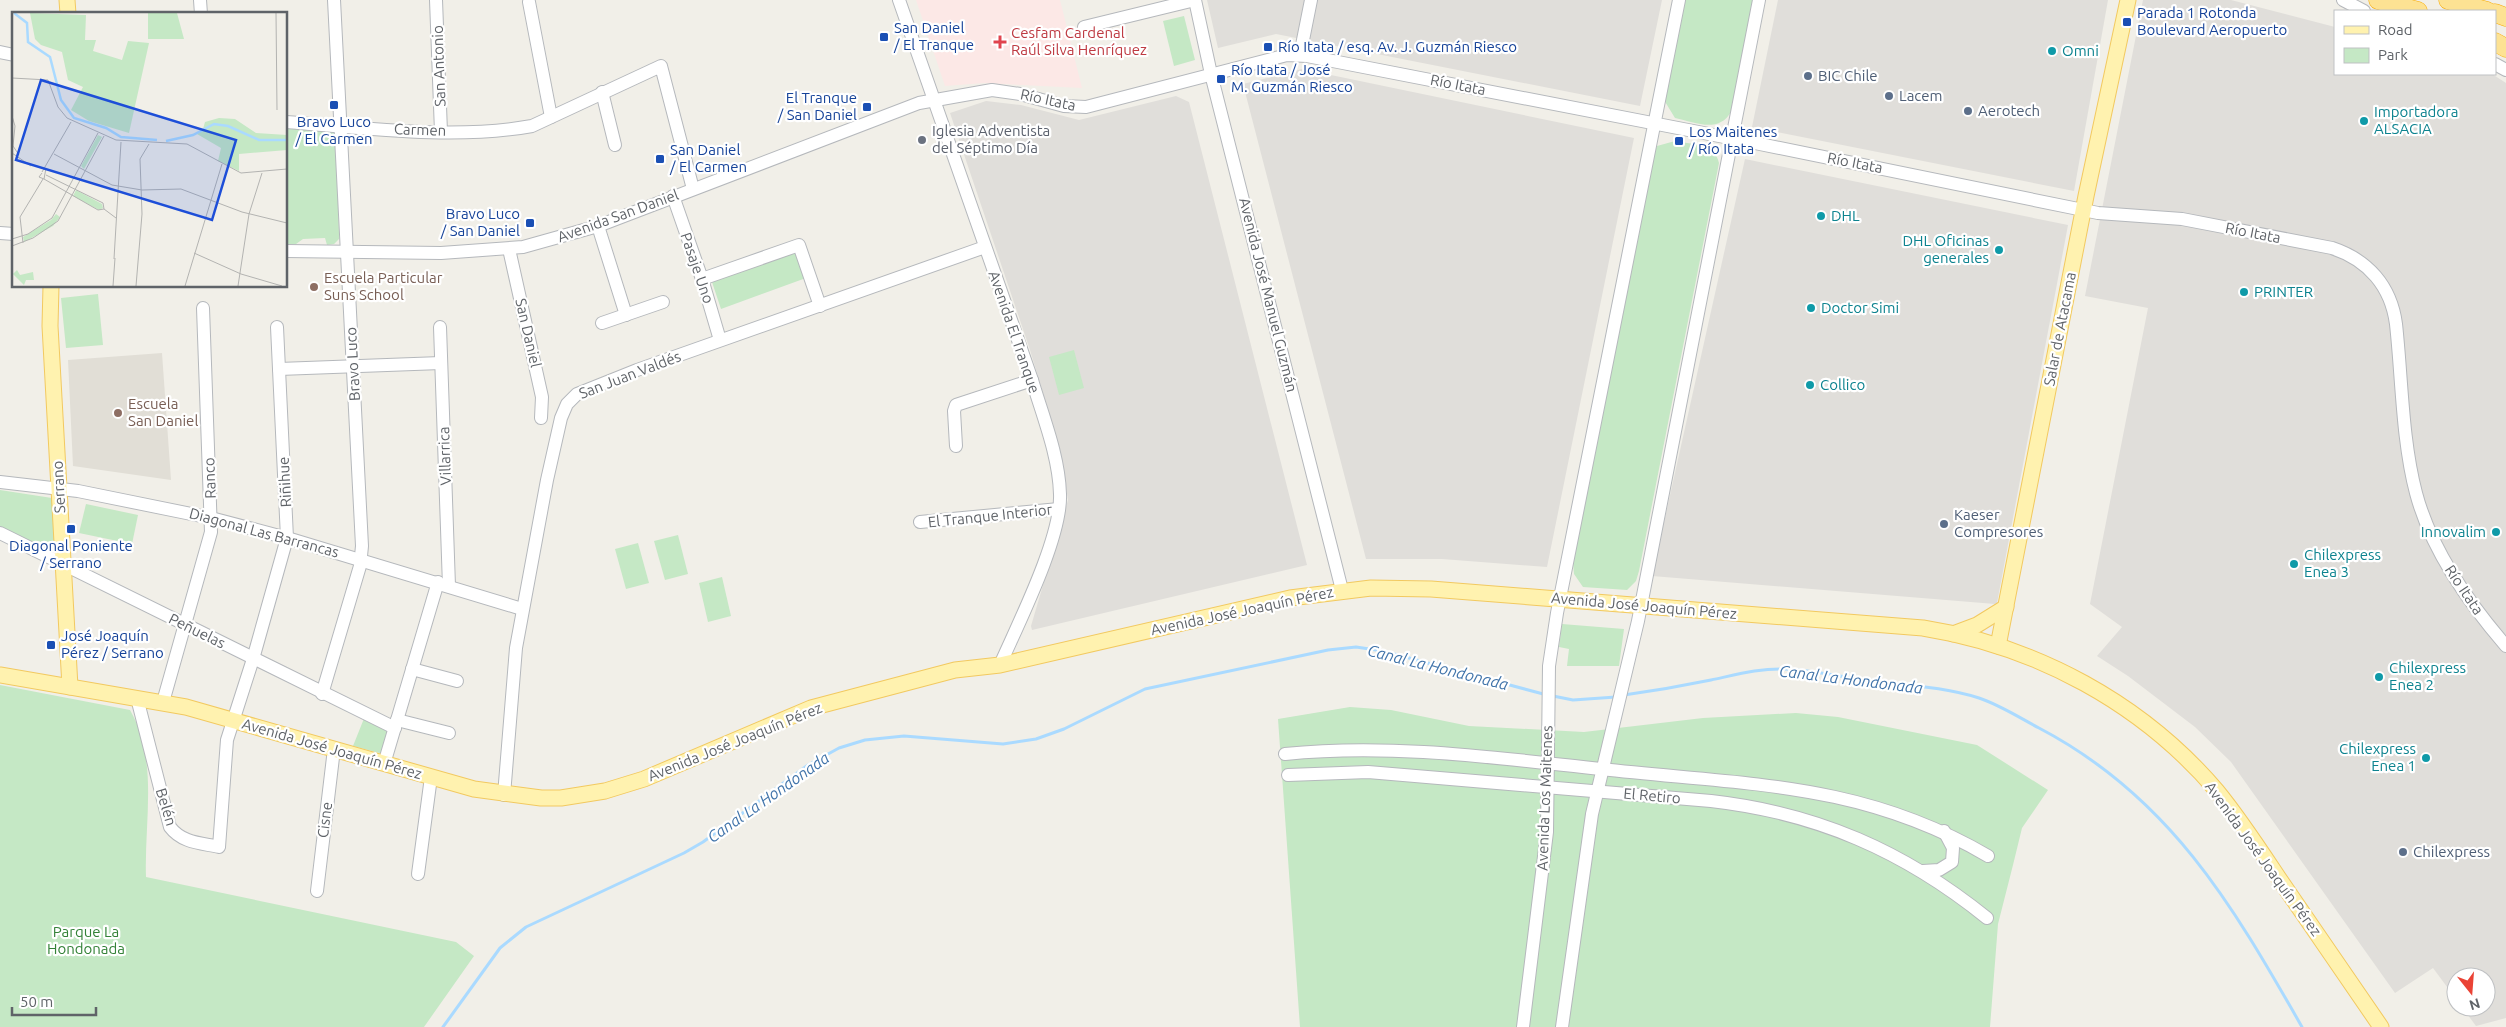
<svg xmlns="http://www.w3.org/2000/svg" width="2506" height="1027" font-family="Ubuntu,sans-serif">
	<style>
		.industrial { fill: #e0deda }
		.education { fill: #e1ded6 }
		.medical { fill: #fce8e6 }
		.green { fill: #c5e8c5 }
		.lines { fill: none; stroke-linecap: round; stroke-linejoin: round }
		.stream { stroke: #aadaff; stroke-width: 3 }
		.minor-casing { stroke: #b5b8bc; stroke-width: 14 }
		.major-casing { stroke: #f2c960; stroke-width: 17 }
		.highway-casing { stroke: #f9ab00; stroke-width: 19 }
		.minor { stroke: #fff; stroke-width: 12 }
		.major { stroke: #fff2af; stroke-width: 15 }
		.highway { stroke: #fde293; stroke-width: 18 }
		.transit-dot { fill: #1a4fb4; stroke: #fff; stroke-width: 2 }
		.health-dot { fill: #e0444e; stroke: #fff; stroke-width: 2 }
		.culture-dot { fill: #0f9aa8; stroke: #fff; stroke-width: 2 }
		.service-dot { fill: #5c6f8a; stroke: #fff; stroke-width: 2 }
		.worship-dot { fill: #6b7280; stroke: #fff; stroke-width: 2 }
		.education-dot { fill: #8d6e63; stroke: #fff; stroke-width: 2 }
		.labels { text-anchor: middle; stroke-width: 4.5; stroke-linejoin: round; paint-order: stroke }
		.transit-label { font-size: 15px; fill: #164399; stroke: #fff; text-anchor: start }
		.health-label { font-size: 15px; fill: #be3a42; stroke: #fff; text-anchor: start }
		.culture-label { font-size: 15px; fill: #0d838f; stroke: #fff; text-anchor: start }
		.street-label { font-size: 15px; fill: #5f6368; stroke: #fff }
		.service-label { font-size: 15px; fill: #4e5e75; stroke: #fff; text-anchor: start }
		.worship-label { font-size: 15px; fill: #5b616d; stroke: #fff; text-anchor: start }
		.education-label { font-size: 15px; fill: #785e54; stroke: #fff; text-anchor: start }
		.park-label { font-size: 15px; fill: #348238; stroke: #fff }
		.water-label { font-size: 16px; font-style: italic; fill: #4174aa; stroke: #fff }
		.inset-river { fill: none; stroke: #aadaff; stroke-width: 2.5 }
		.inset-road { fill: none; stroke: #b3b3b1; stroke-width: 1 }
		.view { fill: #1d4ed8; fill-opacity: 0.15; stroke: #1d4ed8; stroke-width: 2.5 }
		.inset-edge { fill: none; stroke: #5f6368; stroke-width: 2.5 }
	</style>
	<rect width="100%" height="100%" fill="#f1efe8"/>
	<g class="industrial">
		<polygon points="1207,0 1662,0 1640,106 1276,34 1218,48"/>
		<polygon points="1778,0 2108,0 2074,191 1752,127"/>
		<polygon points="2143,0 2231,0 2335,27 2335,74 2492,74 2506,83 2506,1018 2476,1026 2462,1007 2486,1007 2486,977 2456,977 2456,999 2433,968 2395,993 2231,762 2195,727 2128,676 2097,656 2122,627 2090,604 2148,308 2085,296"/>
		<polygon points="1302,69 1634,138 1547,567 1442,559 1366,559 1243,84"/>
		<polygon points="1176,96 1189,102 1307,565 1032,630 1031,626 1068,500 1060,449 1030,350 950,113 986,101 1021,105 1079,120"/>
		<polygon points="1745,159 2068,225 1997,603 1995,604 1652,576"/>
	</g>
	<polygon class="education" points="162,353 171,480 73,466 68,360"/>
	<polygon class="medical" points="916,0 1060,0 1082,88 984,83 945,86"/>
	<g class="green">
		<path d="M 1685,0 L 1753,0 L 1731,112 C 1718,134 1695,122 1675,118 L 1664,100 Z"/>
		<polygon points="1184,16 1195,60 1174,66 1163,21"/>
		<polygon points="286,127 336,130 339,233 339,239 334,244 327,245 325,238 303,239 296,244 286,244"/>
		<path d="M 1675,141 C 1693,145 1715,143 1719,163 L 1639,571 L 1636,581 L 1627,590 L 1583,587 L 1574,574 L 1573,562 L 1654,154 L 1657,146 Z"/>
		<polygon points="796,249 806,278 721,309 711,279"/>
		<polygon points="98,294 103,345 66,348 61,298"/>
		<polygon points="1074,350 1084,388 1059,395 1049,357"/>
		<polygon points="0,490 52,498 57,554 0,527"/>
		<polygon points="86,504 138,515 132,544 79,533"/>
		<polygon points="678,535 688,574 665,580 654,541"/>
		<polygon points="638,543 649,583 626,589 615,549"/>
		<polygon points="722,577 731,616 708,622 699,583"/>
		<polygon points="1562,624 1624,629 1619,666 1567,666 1569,649 1559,647"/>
		<path d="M 0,685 L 130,710 C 159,760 144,822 146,877 L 456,942 L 474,956 L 424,1027 L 0,1027 Z"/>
		<polygon points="1350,707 1391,710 1469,726 1584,732 1703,718 1796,713 1838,717 1977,745 2048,790 2022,828 2013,865 1998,924 1990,1027 1300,1027 1278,719"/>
		<polygon points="365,716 389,729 383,754 353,746"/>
	</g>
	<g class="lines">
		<g class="stream">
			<path d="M 1624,695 C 1653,691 1682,686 1711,680 C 1735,675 1760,668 1785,669 C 1812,670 1841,677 1868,680 C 1905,685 1944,687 1979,698 C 2000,705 2020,718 2039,728 C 2169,796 2232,904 2302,1027"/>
			<polyline points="1553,696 1573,700 1616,697"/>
			<polyline points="443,1027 500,948 526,927 684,853 703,842 808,765 839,748 865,740 904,736 1003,744 1036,739 1064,729 1145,689 1328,650 1356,647 1383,651 1547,695"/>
		</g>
		<g class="minor-casing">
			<g id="minor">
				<polyline points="200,0 201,14"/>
				<polyline points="436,0 441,132"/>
				<path d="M 899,0 L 1032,380 C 1043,417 1059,456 1060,494 C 1062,537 1018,624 1000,665"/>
				<polyline points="1195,0 1211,74 1342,590"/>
				<polyline points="2343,0 2364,11"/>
				<polyline points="529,2 551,117"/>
				<polyline points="1084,27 1195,0"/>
				<polyline points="0,52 14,55"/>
				<polyline points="1300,55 1311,0"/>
				<polyline points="2495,64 2506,70"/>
				<polyline points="602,92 615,145"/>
				<path d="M 286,122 C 364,128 456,140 532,126 L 661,66 L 693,189"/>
				<polyline points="673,196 702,279 720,340"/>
				<polyline points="598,226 626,315"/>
				<polyline points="0,233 14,234"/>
				<polyline points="509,249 542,397 541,418"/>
				<path d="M 286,251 L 441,253 L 523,247 L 598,226 L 919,103 L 992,90 L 1020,94 L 1064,106 L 1086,107 L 1287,55 L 1307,56 L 1750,142 L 2098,213 L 2182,219 L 2332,248 C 2368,260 2391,286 2396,324 C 2402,379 2402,440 2416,493 C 2431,550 2468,602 2506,646"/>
				<polyline points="702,279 799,245 820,306"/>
				<polyline points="602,323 663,302"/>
				<polyline points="440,327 449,586"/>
				<polyline points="279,369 441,363"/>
				<polyline points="956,446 954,411 956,405 1032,380"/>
				<polyline points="0,482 78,491 211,518 287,538 522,609"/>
				<polyline points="920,522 1059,509"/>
				<polyline points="0,533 395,728"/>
				<polyline points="412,669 457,681"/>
				<polyline points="322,694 360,566 362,546 334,0"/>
				<path d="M 137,698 L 170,827 C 182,843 201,843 219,847 L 227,740 L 253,659 L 287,538 L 277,327"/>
				<polyline points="163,702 211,532 203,308"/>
				<polyline points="397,720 449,733"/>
				<path d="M 1285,754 C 1390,743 1497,758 1601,769 C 1743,785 1860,781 1988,856"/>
				<polyline points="384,764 438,582"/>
				<path d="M 1288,775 L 1368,772 L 1711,801 C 1817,813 1904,851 1987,918"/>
				<polyline points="504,795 516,648 547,480 561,418 567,404 577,394 637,370 985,247"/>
				<polyline points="1923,871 1939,870 1952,862 1953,848 1944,831"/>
				<polyline points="418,874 431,777"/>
				<polyline points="317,891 334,749"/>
				<polyline points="1523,1027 1547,832 1549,666 1557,613 1679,0"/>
				<polyline points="1562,1027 1592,814 1638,621 1759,0"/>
			</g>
		</g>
		<g class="major-casing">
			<g id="major">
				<polyline points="67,0 68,14"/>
				<polyline points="51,286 50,326 70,687"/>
				<polyline points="1953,634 1977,625 2006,607"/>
				<polyline points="1998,646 2086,196 2128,0"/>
				<path d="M 0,675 L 186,707 L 474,789 L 541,798 L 561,798 L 605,791 L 644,779 L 811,708 L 955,670 L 1000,665 L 1290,598 L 1371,588 L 1431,589 L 1923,628 C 2036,646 2142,703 2217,791 C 2240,819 2260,850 2280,880 C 2314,929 2347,978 2381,1027"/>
			</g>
		</g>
		<g class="highway-casing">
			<g id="highway">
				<polyline points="2378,0 2418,11"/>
				<polyline points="2448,0 2487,11"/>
				<polyline points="2495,13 2506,17"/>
				<polyline points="2495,42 2506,48"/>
			</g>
		</g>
		<use href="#minor" class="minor"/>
		<use href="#major" class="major"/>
		<use href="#highway" class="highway"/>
	</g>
	<g class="transit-dot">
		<rect x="2122" y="17" width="10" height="10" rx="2.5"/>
		<rect x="879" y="32" width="10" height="10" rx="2.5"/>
		<rect x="1263" y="42" width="10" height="10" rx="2.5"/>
		<rect x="1216" y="74" width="10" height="10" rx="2.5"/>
		<rect x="329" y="100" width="10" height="10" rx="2.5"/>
		<rect x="862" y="102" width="10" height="10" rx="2.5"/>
		<rect x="1674" y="136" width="10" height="10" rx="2.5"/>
		<rect x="655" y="154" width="10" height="10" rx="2.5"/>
		<rect x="525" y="218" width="10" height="10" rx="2.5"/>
		<rect x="66" y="524" width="10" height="10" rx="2.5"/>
		<rect x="46" y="640" width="10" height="10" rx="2.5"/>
	</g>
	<path class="health-dot" d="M997.5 34.5h5v5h5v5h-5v5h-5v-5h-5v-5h5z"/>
	<g class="culture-dot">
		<circle cx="2052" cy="51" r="5"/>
		<circle cx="2364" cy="121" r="5"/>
		<circle cx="1821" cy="216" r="5"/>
		<circle cx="1999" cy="250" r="5"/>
		<circle cx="2244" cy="292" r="5"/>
		<circle cx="1811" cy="308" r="5"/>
		<circle cx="1810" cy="385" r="5"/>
		<circle cx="2496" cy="532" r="5"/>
		<circle cx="2294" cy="564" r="5"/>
		<circle cx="2379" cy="677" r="5"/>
		<circle cx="2426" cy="758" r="5"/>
	</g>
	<g class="service-dot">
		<circle cx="1808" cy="76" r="5"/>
		<circle cx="1889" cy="96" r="5"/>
		<circle cx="1968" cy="111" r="5"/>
		<circle cx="1944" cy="524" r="5"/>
		<circle cx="2403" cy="852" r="5"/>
	</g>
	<circle class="worship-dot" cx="922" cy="140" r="5"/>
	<g class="education-dot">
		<circle cx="314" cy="287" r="5"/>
		<circle cx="118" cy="413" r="5"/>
	</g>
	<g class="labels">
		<g class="transit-label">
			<text x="2137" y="18">Parada 1 Rotonda<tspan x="2137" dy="17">Boulevard Aeropuerto</tspan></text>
			<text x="894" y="33">San Daniel<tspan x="894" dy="17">/ El Tranque</tspan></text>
			<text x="1278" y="52">Río Itata / esq. Av. J. Guzmán Riesco</text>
			<text x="1231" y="75">Río Itata / José<tspan x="1231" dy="17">M. Guzmán Riesco</tspan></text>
			<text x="857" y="103" text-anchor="end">El Tranque<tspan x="857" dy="17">/ San Daniel</tspan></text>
			<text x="334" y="127" text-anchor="middle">Bravo Luco<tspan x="334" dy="17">/ El Carmen</tspan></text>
			<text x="1689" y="137">Los Maitenes<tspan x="1689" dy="17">/ Río Itata</tspan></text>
			<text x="670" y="155">San Daniel<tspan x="670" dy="17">/ El Carmen</tspan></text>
			<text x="520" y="219" text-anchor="end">Bravo Luco<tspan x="520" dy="17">/ San Daniel</tspan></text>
			<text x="71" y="551" text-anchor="middle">Diagonal Poniente<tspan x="71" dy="17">/ Serrano</tspan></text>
			<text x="61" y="641">José Joaquín<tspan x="61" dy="17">Pérez / Serrano</tspan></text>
		</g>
		<g class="health-label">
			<text x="1011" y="38">Cesfam Cardenal<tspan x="1011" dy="17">Raúl Silva Henríquez</tspan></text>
		</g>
		<g class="culture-label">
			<text x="2062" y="56">Omni</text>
			<text x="2374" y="117">Importadora<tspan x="2374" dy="17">ALSACIA</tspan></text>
			<text x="1831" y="221">DHL</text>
			<text x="1989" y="246" text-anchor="end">DHL Oficinas<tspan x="1989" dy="17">generales</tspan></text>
			<text x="2254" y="297">PRINTER</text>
			<text x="1821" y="313">Doctor Simi</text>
			<text x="1820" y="390">Collico</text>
			<text x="2486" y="537" text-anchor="end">Innovalim</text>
			<text x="2304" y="560">Chilexpress<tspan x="2304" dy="17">Enea 3</tspan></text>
			<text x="2389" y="673">Chilexpress<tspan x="2389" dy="17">Enea 2</tspan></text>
			<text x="2416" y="754" text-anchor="end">Chilexpress<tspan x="2416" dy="17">Enea 1</tspan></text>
		</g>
		<g class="street-label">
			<text transform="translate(439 66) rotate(-92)" y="5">San Antonio</text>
			<text transform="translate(1458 85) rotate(11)" y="5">Río Itata</text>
			<text transform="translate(1048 100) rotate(12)" y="5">Río Itata</text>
			<text transform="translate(420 130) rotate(2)" y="5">Carmen</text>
			<text transform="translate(1855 163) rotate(11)" y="5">Río Itata</text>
			<text transform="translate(618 216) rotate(-20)" y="5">Avenida San Daniel</text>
			<text transform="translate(2253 233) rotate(11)" y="5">Río Itata</text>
			<text transform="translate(697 268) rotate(71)" y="5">Pasaje Uno</text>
			<text transform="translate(1268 295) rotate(76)" y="5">Avenida José Manuel Guzmán</text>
			<text transform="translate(2060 329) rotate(-79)" y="5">Salar de Atacama</text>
			<text transform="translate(1014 332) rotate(71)" y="5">Avenida El Tranque</text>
			<text transform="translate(528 333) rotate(77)" y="5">San Daniel</text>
			<text transform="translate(353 364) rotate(-93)" y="5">Bravo Luco</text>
			<text transform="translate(630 375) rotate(-21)" y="5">San Juan Valdés</text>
			<text transform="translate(445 456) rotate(-92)" y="5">Villarrica</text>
			<text transform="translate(210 478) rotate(-92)" y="5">Ranco</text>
			<text transform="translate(285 482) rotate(-93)" y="5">Riñihue</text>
			<text transform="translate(59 487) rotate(-93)" y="5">Serrano</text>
			<text transform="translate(990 516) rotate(-6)" y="5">El Tranque Interior</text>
			<text transform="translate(264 533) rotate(15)" y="5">Diagonal Las Barrancas</text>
			<text transform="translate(2464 590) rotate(56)" y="5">Río Itata</text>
			<text transform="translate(1644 606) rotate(5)" y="5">Avenida José Joaquín Pérez</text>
			<text transform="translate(1242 611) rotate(-12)" y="5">Avenida José Joaquín Pérez</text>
			<text transform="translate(197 631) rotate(26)" y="5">Peñuelas</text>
			<text transform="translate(735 742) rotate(-22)" y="5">Avenida José Joaquín Pérez</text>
			<text transform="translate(332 749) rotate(16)" y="5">Avenida José Joaquín Pérez</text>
			<text transform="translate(1652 796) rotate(5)" y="5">El Retiro</text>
			<text transform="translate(1545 798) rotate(-88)" y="5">Avenida Los Maitenes</text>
			<text transform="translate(166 807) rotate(73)" y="5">Belén</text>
			<text transform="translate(325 820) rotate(-83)" y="5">Cisne</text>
			<text transform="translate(2263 859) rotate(54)" y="5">Avenida José Joaquín Pérez</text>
		</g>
		<g class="service-label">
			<text x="1818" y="81">BIC Chile</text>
			<text x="1899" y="101">Lacem</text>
			<text x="1978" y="116">Aerotech</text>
			<text x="1954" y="520">Kaeser<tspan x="1954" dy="17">Compresores</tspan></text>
			<text x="2413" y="857">Chilexpress</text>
		</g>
		<g class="worship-label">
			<text x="932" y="136">Iglesia Adventista<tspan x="932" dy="17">del Séptimo Día</tspan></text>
		</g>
		<g class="education-label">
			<text x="324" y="283">Escuela Particular<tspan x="324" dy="17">Suns School</tspan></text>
			<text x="128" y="409">Escuela<tspan x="128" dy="17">San Daniel</tspan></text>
		</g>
		<g class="park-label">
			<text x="86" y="937">Parque La<tspan x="86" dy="17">Hondonada</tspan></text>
		</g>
		<g class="water-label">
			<text transform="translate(1438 667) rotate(14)" y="6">Canal La Hondonada</text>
			<text transform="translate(1851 679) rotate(7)" y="6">Canal La Hondonada</text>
			<text transform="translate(768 797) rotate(-35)" y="6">Canal La Hondonada</text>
		</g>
	</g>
	<g transform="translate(12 12)">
		<rect width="275" height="275" fill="#f1efe8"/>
		<path d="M 18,1 L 74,3 L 73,28 L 84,28 L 81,39 L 110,48 L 116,29 L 137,31 L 117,121 L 77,109 L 59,98 L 71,75 L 56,68 L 50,40 L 29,33 L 23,27 ZM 136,1 L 165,1 L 172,27 L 136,27 ZM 207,106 L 223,107 L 244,121 L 275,123 L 275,138 L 227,142 L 227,159 L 206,149 L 209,136 L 185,122 L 191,117 L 193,110 ZM 86,123 L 90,125 L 72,157 L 69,154 ZM 64,178 L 90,192 L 91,196 L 87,198 L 61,184 ZM 44,202 L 48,205 L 41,214 L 12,230 L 11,225 L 39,208 ZM 5,258 L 8,263 L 21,260 L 22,268 L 14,268 L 12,273 L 1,262 Z" fill="#c5e8c5"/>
		<path class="inset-river" d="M 2,1 L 15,11 L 16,30 L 38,45 L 49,88 L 62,106 L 94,116 L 109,125 L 145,128M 154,129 L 181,123 L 202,112 L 216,114 L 247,128 L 275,128"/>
		<path class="inset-road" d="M 264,1 L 265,98M 0,66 L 36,68 L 46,95 L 55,106 L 104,128 L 175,132 L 229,161 L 275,157M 0,104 L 3,114 L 1,134 L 7,143M 0,141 L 19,154M 42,142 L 100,173 L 130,178 L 169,177 L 230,200 L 275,211M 30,160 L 59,110M 30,161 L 27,165 L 32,167 L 34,156M 34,163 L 91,191 L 92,197M 32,167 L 86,198 L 92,197M 92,197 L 104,206M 0,227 L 16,222 L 40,206 L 86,121M 11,231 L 8,205 L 31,167M 0,234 L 21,226 L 46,209 L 92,124M 182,241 L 229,262 L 270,274M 102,247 L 109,130M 101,274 L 103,246M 124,274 L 130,202 L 128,147 L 137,132M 173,274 L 210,152M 226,274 L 237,202 L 250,161"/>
		<path class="view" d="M 29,68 L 224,128 L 200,208 L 4,148 Z"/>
		<rect width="275" height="275" class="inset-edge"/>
	</g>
	<rect x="2334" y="10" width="162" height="65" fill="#ffffff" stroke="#bfc1c3"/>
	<rect x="2344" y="26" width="25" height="8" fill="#fff2af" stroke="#bfc1c3"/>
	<text x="2378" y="35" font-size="15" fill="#5f6368">Road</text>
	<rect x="2344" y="48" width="25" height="15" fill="#c5e8c5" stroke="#bfc1c3"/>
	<text x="2378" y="60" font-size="15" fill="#5f6368">Park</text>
	<g transform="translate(2471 992) rotate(163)"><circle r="24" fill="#ffffff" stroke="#bfc1c3"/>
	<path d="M0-4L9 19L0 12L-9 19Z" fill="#ea4335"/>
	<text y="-8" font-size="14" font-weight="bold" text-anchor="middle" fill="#5f6368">N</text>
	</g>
	<path d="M12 1007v8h84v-8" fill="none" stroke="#5f6368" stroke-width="2.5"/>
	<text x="20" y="1007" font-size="15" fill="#5f6368" stroke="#ffffff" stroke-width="4" paint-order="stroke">50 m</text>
</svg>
